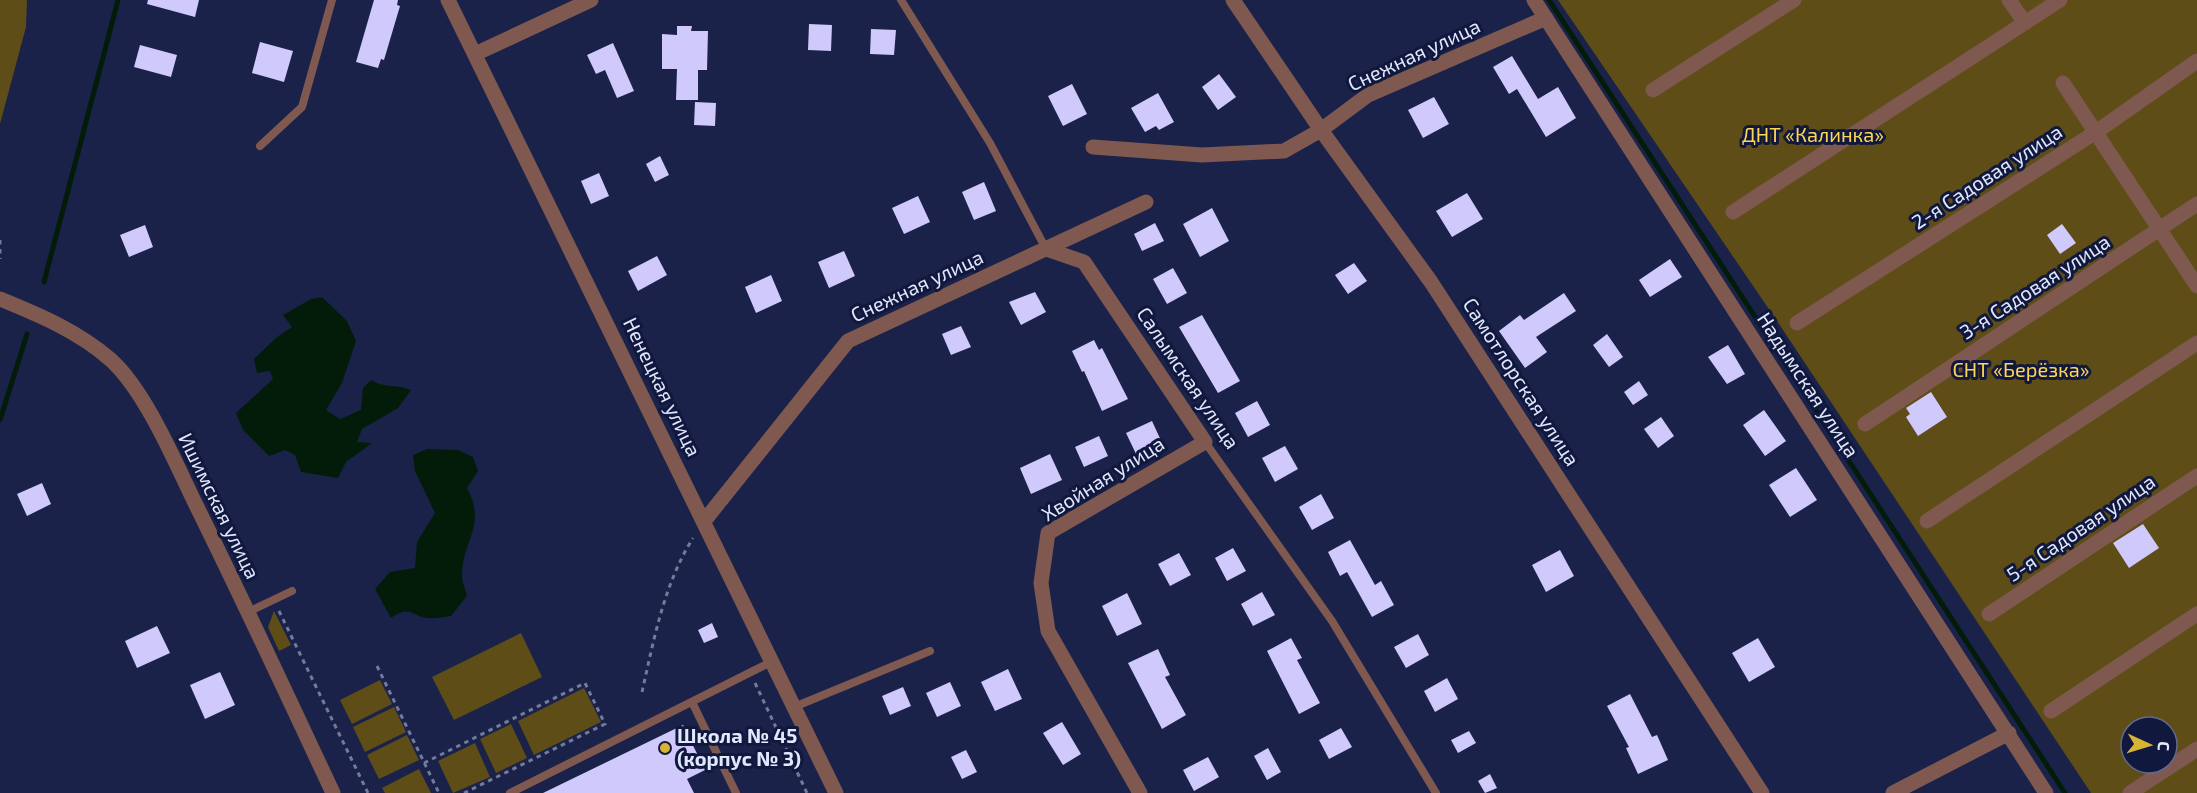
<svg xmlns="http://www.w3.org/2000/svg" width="2197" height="793" viewBox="0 0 2197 793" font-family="'Exo 2',sans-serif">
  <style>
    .green { fill: #5e4d17; fill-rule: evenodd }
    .water { fill: #031c0a }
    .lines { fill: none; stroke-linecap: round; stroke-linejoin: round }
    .stream { stroke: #031c0a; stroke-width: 5 }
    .building { fill: #d0c9fc }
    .path { stroke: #737b9a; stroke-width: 3; stroke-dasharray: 4.5 4.5; stroke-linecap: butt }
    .service { stroke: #7f5850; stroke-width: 8 }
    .minor { stroke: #7f5850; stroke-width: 15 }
    .poi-dot { fill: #d9b334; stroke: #11183e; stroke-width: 2 }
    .labels { text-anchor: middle; stroke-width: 6; stroke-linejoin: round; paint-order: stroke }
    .street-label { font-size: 20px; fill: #e1e8fd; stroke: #11183e }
    .park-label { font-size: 20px; fill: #fed656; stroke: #11183e }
    .poi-label { font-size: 20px; font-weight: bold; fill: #e1e8fd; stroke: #11183e; text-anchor: start }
  </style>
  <rect width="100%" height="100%" fill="#1a2249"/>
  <path class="green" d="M0,0H27L26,27L0,124Z
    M1558,0H2197V793H2091L1777,321ZM2131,727H2167V763H2131Z
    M274,611L291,645L279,651L268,627Z
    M521,633L542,677L454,720L432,677Z
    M380,680L392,704L352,724L340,700Z
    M584,688L601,722L534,755L518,721Z
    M394,707L406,732L365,752L353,727Z
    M511,724L527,758L496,773L480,739Z
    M407,735L419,760L379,779L367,755Z
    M475,743L490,777L453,793L438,761Z
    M419,769L431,793H385L382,788Z"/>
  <path class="water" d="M322,297L347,321L356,341L342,383L326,410L340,419L361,410L363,388L371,380C386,389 397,384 411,390L398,408L362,429L357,442L372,443L346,462L338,478L301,472L295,455L285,450L269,456L243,430L236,413L273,379L270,371L257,373L254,359L277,337L292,327L283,315L311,299Z
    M427,449L458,450L473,457L478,471L467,488C487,525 463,539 462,574C461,580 466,590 467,596L451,616C444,617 434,619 427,618C409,615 410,605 391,618L375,589L390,572L415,568L417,542L435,513L415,471L413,455Z"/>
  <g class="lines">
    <path class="stream" d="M1549,0L2065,793
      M44,282L118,0
      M0,420L27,334"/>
  </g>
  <path class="building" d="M148,0H199L195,17L147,4Z
    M374,0H398L397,5L400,6L384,60L381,59L378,68L356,62Z
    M809,24L832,25L831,51L808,50Z
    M677,26H692L691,31H708L707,70H698V100H676L677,69H662V34L677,35Z
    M871,29L896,30L894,55L870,54Z
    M260,42L293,51L284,82L252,73Z
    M613,43L634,91L617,98L605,70L596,74L587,55Z
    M140,45L177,55L171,77L134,67Z
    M1512,56L1538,99L1558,87L1576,118L1546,137L1517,89L1509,94L1493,67Z
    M1219,74L1236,97L1218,110L1202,87Z
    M1072,84L1087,114L1063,126L1048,96Z
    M1158,93L1174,122L1159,130L1156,126L1145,132L1131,108Z
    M1434,97L1449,124L1423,138L1408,110Z
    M695,102L716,103L715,126L694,125Z
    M660,156L669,175L655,182L646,164Z
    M599,173L609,196L591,204L581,181Z
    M984,182L996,211L974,220L962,192Z
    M1467,193L1483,219L1452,237L1436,211Z
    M918,196L930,222L904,234L892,208Z
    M1212,208L1229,241L1200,257L1183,224Z
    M1155,223L1164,241L1142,251L1134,234Z
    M2062,224L2076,243L2060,254L2047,235Z
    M145,225L153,247L129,257L120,235Z
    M844,251L855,276L829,288L818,262Z
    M657,256L667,275L638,291L628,271Z
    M1670,259L1682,277L1650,297L1639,280Z
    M1354,263L1367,281L1348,294L1335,275Z
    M1173,268L1187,293L1167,304L1153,279Z
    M771,275L782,301L756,313L745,287Z
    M1035,292L1046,312L1021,325L1009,302Z
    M1564,293L1576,311L1536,337L1547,352L1525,368L1499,331L1520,315L1524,320Z
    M1202,315L1240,381L1218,393L1179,327Z
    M961,326L971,347L951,355L942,334Z
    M1607,334L1623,357L1609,367L1593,345Z
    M1094,340L1099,350L1102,348L1128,399L1102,411L1084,371L1082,372L1072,351Z
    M1728,345L1745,374L1727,384L1708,357Z
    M1639,381L1648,395L1633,405L1624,392Z
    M1931,392L1947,417L1918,436L1906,417L1910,414L1906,408Z
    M1257,401L1270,425L1248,437L1235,413Z
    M1764,410L1786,441L1765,456L1743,425Z
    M1661,417L1674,436L1658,448L1644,429Z
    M1152,421L1164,447L1138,458L1126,433Z
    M1099,436L1108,456L1084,467L1075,447Z
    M1285,446L1298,469L1275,482L1262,458Z
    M1050,454L1062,480L1031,494L1020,468Z
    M1796,468L1817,500L1790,517L1769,485Z
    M42,483L51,504L27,516L17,494Z
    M1321,494L1334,518L1312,530L1299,507Z
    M2143,524L2159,548L2129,568L2113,543Z
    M1350,540L1375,585L1381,581L1394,605L1372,617L1347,572L1340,576L1328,552Z
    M1233,548L1246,571L1227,581L1215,558Z
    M1560,550L1574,576L1546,592L1532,565Z
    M1179,553L1191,575L1170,586L1158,564Z
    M1262,592L1275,615L1253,626L1241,604Z
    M1127,593L1142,624L1117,636L1102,606Z
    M712,623L718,637L704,643L698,630Z
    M157,626L170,653L137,668L125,641Z
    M1418,634L1429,655L1406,668L1394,647Z
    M1291,638L1302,658L1297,660L1320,703L1299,714L1267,651Z
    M1758,638L1775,667L1749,682L1732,653Z
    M1158,649L1170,675L1165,677L1186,715L1162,729L1128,663Z
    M1008,669L1022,699L995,711L981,682Z
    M220,672L235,705L205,719L190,685Z
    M1447,678L1458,699L1435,712L1424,691Z
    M950,682L961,706L937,717L926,693Z
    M903,687L911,706L890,715L882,696Z
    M1630,694L1652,737L1657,735L1668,760L1638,774L1626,748L1629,747L1607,706Z
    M1062,722L1081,754L1063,765L1043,733Z
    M683,725L705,770L687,779L694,793H543Z
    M1341,728L1352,747L1329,759L1319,740Z
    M1469,731L1476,743L1458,753L1451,740Z
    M1268,748L1281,772L1267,780L1254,756Z
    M966,750L977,772L962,779L951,757Z
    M1208,757L1219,777L1194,791L1183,770Z
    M1490,774L1497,788L1485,793L1478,781Z"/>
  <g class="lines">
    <path class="path" d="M0,240V259
      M279,611L368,793
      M377,666L439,793
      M755,683L807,793
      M642,692C654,639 664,584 693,538
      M424,763L585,683L605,724L464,793"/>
    <path class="service" d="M901,0L990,143L1046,249
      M260,146L302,107L332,0
      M1205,442L1332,621L1436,793
      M248,612L292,591
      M692,702L736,793
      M794,707L930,651
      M510,793L771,662"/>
    <path class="minor" d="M448,0L836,793
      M1233,0L1321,130L1431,282L1762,793
      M1534,0L2046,793
      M2009,0L2025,23
      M475,54L591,0
      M2063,83L2197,286
      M1653,90L1794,0
      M1093,147L1202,155L1284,151L1321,130L1368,95L1546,18
      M1733,212L2060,0
      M1046,249L1084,262L1205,442L1048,533L1041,583L1048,631L1140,793
      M0,299C39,315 78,331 111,360C146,392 175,462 196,505C243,600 288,697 333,793
      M1797,323L2096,132L2197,61
      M1865,424L2197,204
      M705,520L848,341L1146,202
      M1927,521L2197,343
      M1989,614L2197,476
      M2051,711L2197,614
      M1893,793L2009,733
      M2130,793L2197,749"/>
  </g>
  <circle class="poi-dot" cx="665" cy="748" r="6"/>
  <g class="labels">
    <g class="street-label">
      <text transform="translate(1414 55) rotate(-25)" y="7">Снежная улица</text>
      <text transform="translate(1987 177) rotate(-33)" y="7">2-я Садовая улица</text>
      <text transform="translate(917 286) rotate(-25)" y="7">Снежная улица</text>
      <text transform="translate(2035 287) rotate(-33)" y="7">3-я Садовая улица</text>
      <text transform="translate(1188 378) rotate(56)" y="7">Салымская улица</text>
      <text transform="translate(1521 382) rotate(57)" y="7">Самотлорская улица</text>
      <text transform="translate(1808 385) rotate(57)" y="7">Надымская улица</text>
      <text transform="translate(662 387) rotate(64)" y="7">Ненецкая улица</text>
      <text transform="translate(1103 479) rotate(-32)" y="7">Хвойная улица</text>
      <text transform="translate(219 506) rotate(64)" y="7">Ишимская улица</text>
      <text transform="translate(2081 528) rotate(-34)" y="7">5-я Садовая улица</text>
    </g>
    <g class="park-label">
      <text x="1813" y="142">ДНТ «Калинка»</text>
      <text x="2021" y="377">СНТ «Берёзка»</text>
    </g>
    <g class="poi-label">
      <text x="677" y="743">Школа № 45<tspan x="677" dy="23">(корпус № 3)</tspan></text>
    </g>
  </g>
  <g transform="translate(2149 745) rotate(94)"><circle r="28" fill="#11183e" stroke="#646b8a" stroke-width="1.5"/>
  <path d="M0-4.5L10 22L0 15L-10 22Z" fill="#d9b334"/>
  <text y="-9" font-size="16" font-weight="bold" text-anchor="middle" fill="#e1e8fd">С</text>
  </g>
</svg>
